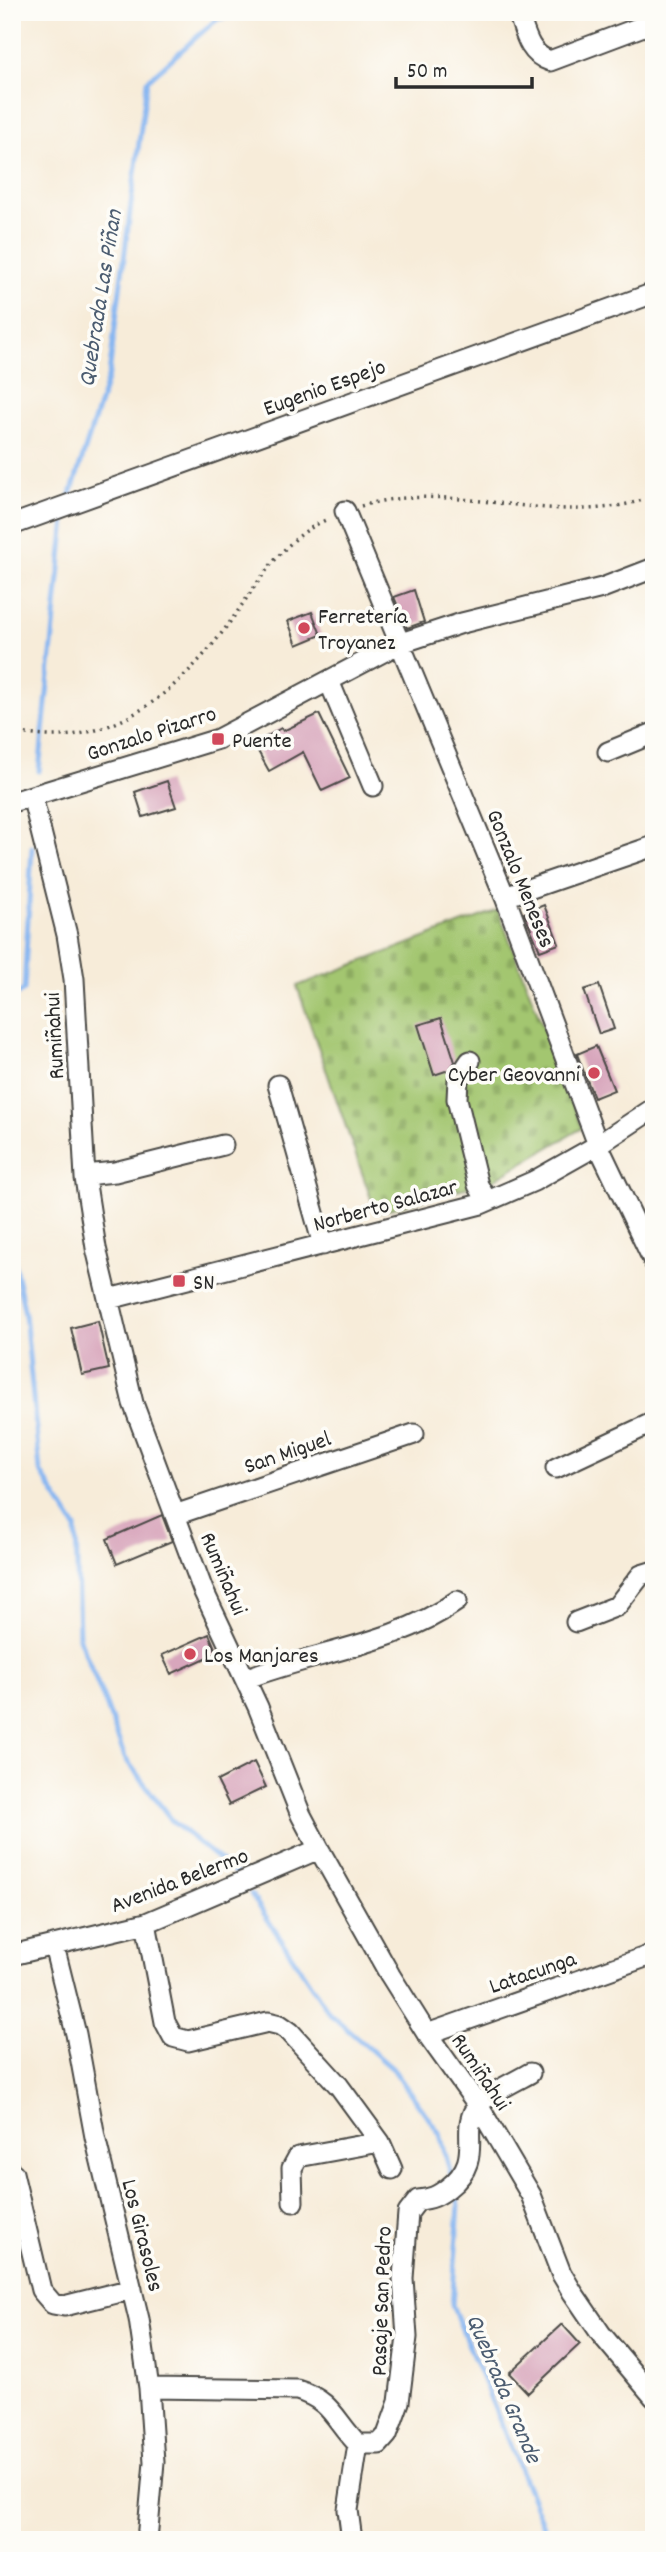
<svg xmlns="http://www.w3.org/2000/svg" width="666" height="2552" viewBox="0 0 666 2552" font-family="Dekko,sans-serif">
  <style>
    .cemetery { fill: url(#cemetery-stones); stroke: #67784e; stroke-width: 2 }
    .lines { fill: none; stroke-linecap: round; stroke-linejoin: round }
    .stream { stroke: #86b6f1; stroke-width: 5 }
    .building { fill: #d8a6bc }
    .minor-casing { stroke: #4a4845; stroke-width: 23 }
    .path { stroke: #4a4845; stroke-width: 3.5; stroke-dasharray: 2 5; stroke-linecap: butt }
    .minor { stroke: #fff; stroke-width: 19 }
    .poi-dot { fill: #d1495b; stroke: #fdfcf7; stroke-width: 2.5 }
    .labels { text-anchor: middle; stroke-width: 7; stroke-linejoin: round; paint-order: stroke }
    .street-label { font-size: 23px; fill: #2b2b2b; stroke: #fdfcf7 }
    .poi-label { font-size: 23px; fill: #2b2b2b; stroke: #fdfcf7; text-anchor: start }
    .water-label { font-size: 24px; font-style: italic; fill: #4b5c70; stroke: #fdfcf7 }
  </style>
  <defs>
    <pattern id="cemetery-stones" width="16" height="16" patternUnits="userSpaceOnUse" patternTransform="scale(1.75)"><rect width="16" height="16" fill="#a3c670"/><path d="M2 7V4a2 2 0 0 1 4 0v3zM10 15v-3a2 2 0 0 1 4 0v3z" fill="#8caa61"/></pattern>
  </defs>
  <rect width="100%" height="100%" fill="#fdfcf7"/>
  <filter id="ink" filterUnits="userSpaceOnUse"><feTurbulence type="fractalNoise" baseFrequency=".0143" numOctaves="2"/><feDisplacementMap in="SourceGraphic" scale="14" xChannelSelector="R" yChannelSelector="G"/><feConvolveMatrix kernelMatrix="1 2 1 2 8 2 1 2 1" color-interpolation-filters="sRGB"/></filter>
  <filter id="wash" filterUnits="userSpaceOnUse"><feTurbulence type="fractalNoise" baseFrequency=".00686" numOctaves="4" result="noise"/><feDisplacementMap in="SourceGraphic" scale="28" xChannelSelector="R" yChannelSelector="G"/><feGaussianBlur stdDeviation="1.57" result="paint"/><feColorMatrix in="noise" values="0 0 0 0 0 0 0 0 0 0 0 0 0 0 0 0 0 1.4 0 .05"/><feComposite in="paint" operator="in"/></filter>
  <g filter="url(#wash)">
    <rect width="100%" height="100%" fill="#f7ecd9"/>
    <path class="cemetery" d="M498,910L582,1128L493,1180L376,1213L297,986Z"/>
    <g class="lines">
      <path class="stream" d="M70,497L109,374L147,81L217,19L253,12
        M39,771L66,510
        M12,997L24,990L32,847
        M12,1252L25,1314L40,1471L76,1528L79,1638L107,1707L125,1758L173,1822L238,1875
        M251,1894L330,2014L393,2069L440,2134L452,2179
        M455,2189L459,2205L452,2305L549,2540"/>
    </g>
    <g id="blocks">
      <path class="building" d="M414,590L424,622L407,628L394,597Z
        M312,612L321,635L297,645L288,621Z
        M319,714L350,778L322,791L303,752L269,771L254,744L281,728L283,731Z
        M167,781L176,807L143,817L135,792Z
        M544,905L559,944L540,951L524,913Z
        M599,985L614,1029L599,1034L584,990Z
        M441,1018L455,1062L449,1070L434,1075L418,1025Z
        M596,1046L614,1090L594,1098L577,1054Z
        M98,1321L109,1369L82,1375L71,1328Z
        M162,1515L172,1541L117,1564L107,1539Z
        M209,1634L217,1653L171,1674L162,1655Z
        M254,1762L266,1787L229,1805L217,1781Z
        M562,2324L580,2344L528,2393L509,2373Z"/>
    </g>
  </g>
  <g filter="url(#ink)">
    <use href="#blocks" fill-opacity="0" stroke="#4a4845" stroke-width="2"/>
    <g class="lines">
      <g class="minor-casing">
        <path id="minor" d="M518,12C525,32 528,54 550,61L654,22
          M345,511L505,897L598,1145L654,1262
          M12,525L654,293
          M329,681L373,786
          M608,752L654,733
          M32,796L67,935L74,979L85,1178L96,1248L133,1403L203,1590L258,1707L301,1815L319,1849L390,1975L427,2034L478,2105L531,2195L561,2273L573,2293L601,2334L654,2397
          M12,802L218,739L398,644L462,623L602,588L654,568
          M505,897L654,846
          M470,1061L458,1079L457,1099L478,1185L487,1201
          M278,1085L323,1245
          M85,1175L115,1172L223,1145
          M109,1299L481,1204L534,1181L598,1145L654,1108
          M556,1468L654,1422
          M175,1515L414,1434
          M576,1622L617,1606L641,1575L654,1571
          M245,1679C314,1652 395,1645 457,1601
          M146,1923L165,2022L173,2037L188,2041L268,2022L280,2025L290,2032L339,2086L380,2142L392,2169
          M54,1946L76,2034L95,2137L139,2319L149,2388L154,2462L147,2540
          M12,1955L146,1923L319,1849
          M427,2034L654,1954
          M13,2173L41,2290L53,2304L64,2306L132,2289
          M293,2202L292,2168L298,2157L380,2142
          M149,2388L297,2390C333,2401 334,2420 358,2444H379L387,2435L399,2402L407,2337L403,2278L408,2213L418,2200C431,2199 438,2196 448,2188C487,2158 457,2130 478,2105C486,2095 518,2080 530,2073
          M352,2540L348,2510L358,2444"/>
      </g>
      <path class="path" d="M361,506C456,477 558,533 654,496
        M12,731C105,754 175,696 227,626C257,586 280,539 328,519"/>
      <use href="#minor" class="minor"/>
    </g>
  </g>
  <g class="poi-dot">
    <circle cx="304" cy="628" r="7"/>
    <rect x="211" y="732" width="14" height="14" rx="3.5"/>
    <circle cx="594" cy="1073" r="7"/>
    <rect x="172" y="1274" width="14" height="14" rx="3.5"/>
    <circle cx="190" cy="1654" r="7"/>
  </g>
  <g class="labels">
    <g class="street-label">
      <text transform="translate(324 386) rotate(-20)" y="8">Eugenio Espejo</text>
      <text transform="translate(151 732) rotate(-18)" y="8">Gonzalo Pizarro</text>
      <text transform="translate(522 878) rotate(68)" y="8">Gonzalo Meneses</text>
      <text transform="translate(53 1036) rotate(-93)" y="8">Rumiñahui</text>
      <text transform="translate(385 1204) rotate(-15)" y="8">Norberto Salazar</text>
      <text transform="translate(287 1451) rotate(-19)" y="8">San Miguel</text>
      <text transform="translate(225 1573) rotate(67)" y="8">Rumiñahui</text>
      <text transform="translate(179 1879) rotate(-21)" y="8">Avenida Belermo</text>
      <text transform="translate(532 1971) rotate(-19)" y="8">Latacunga</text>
      <text transform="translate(482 2071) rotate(56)" y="8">Rumiñahui</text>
      <text transform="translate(144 2235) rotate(76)" y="8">Los Girasoles</text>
      <text transform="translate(380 2301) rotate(-88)" y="8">Pasaje San Pedro</text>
    </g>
    <g class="poi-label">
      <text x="318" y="623">Ferretería<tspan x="318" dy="26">Troyanez</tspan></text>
      <text x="232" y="747">Puente</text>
      <text x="580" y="1081" text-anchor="end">Cyber Geovanni</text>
      <text x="193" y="1289">SN</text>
      <text x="204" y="1662">Los Manjares</text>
    </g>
    <g class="water-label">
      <text transform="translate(99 298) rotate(-81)" y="8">Quebrada Las Piñan</text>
      <text transform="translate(505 2388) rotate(67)" y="8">Quebrada Grande</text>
    </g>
  </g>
  <rect width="666" height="2552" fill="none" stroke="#fdfcf7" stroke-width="42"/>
  <path d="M396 77v10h136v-10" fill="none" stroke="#2b2b2b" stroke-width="3.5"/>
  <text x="407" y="77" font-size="21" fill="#2b2b2b" stroke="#fdfcf7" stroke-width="5" paint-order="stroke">50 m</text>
</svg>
